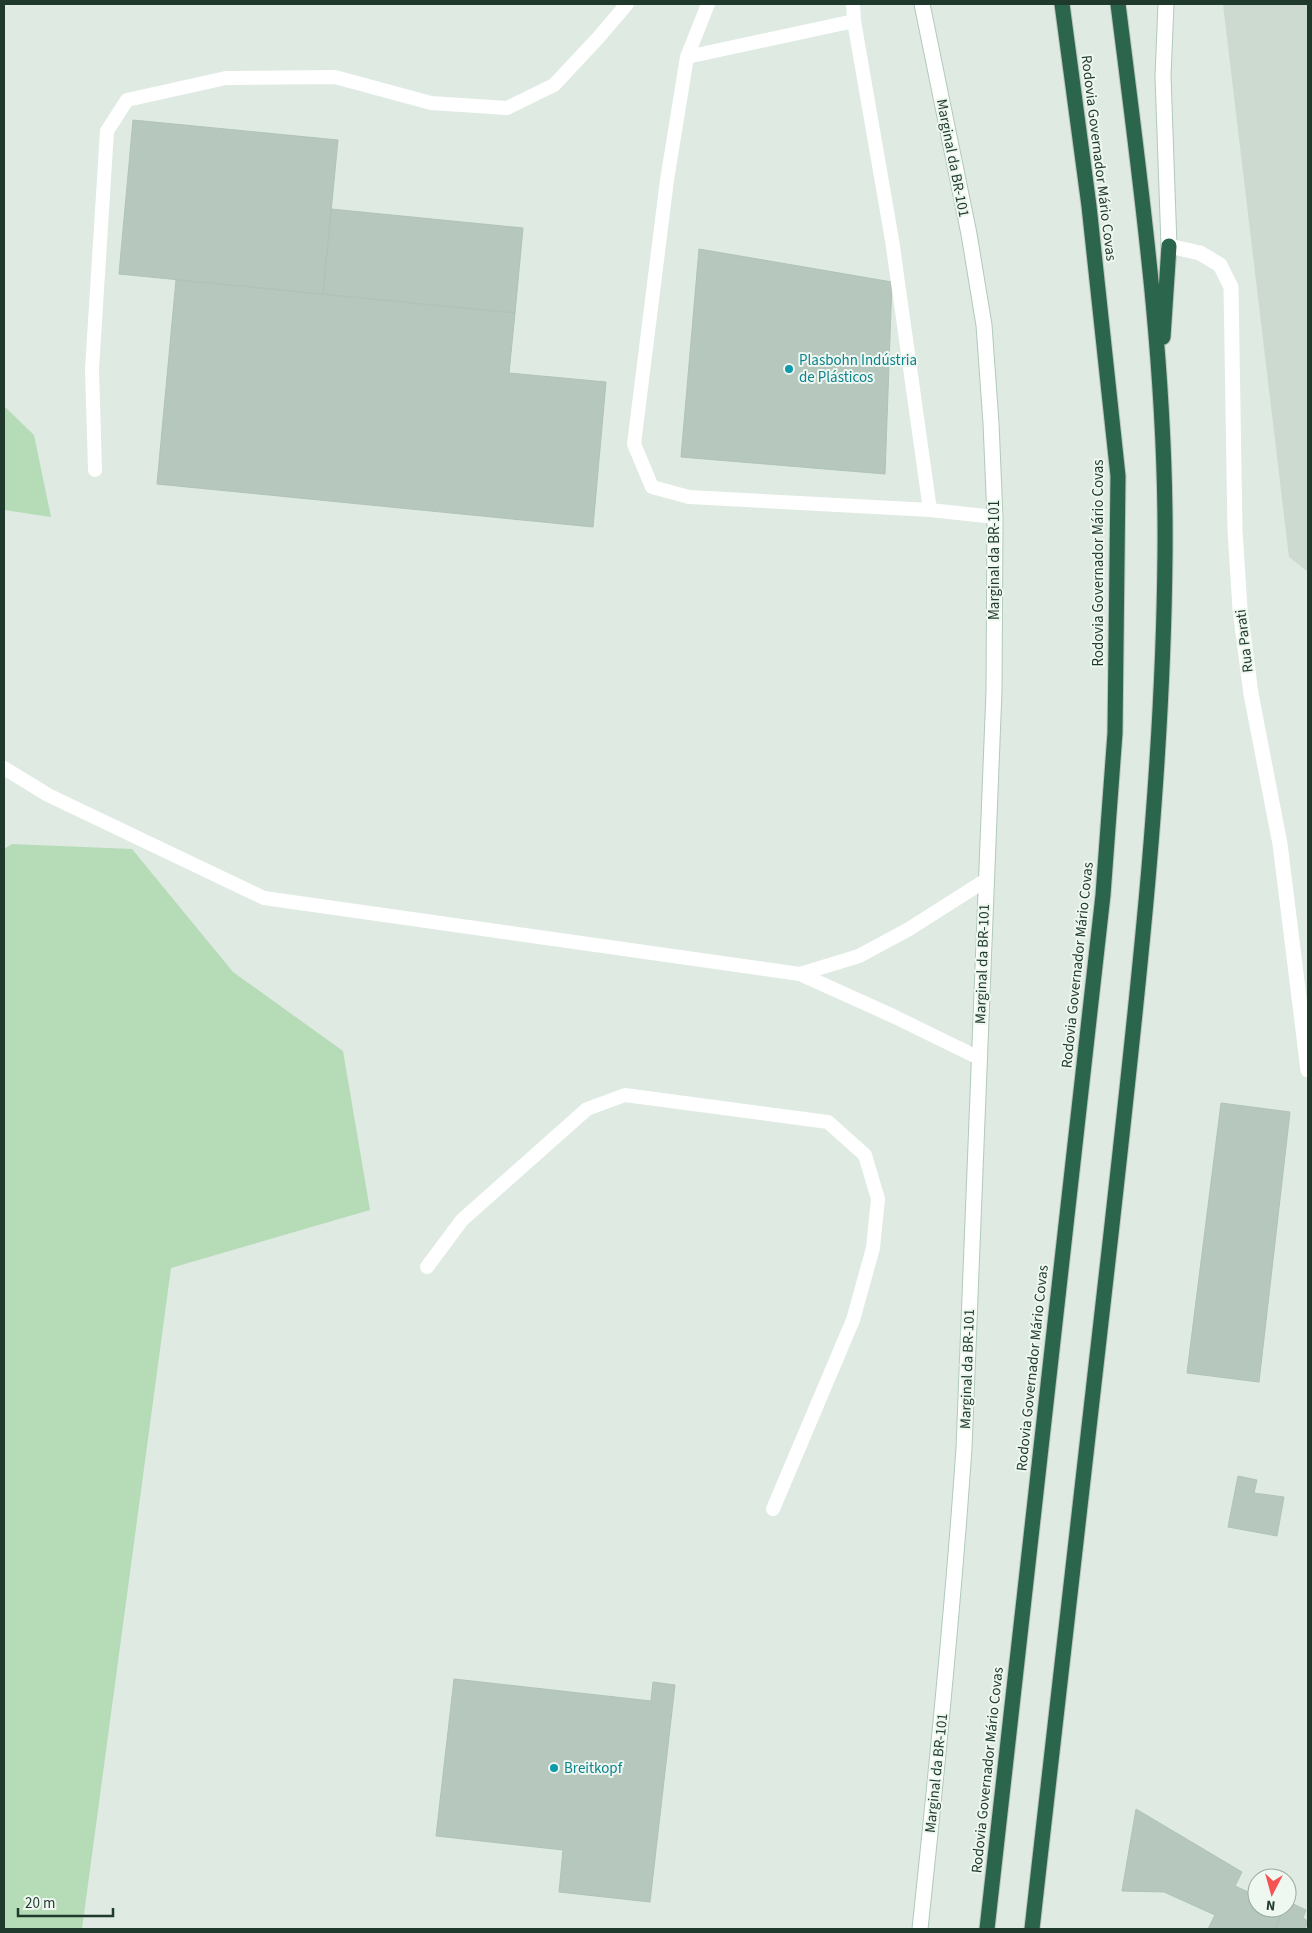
<svg xmlns="http://www.w3.org/2000/svg" width="1312" height="1933" viewBox="0 0 1312 1933" font-family="'Source Sans 3',sans-serif">
  <style>
    .built { fill: #ccdad0 }
    .green { fill: #b6dcb7 }
    .building { fill: #b6c7bd; stroke: #b0c3b7 }
    .lines { fill: none; stroke-linecap: round; stroke-linejoin: round }
    .secondary-casing { stroke: #b1cabb; stroke-width: 17 }
    .highway-casing { stroke: #bcc4c0; stroke-width: 17 }
    .lane { stroke: #fff; stroke-width: 14 }
    .street { stroke: #fff; stroke-width: 15 }
    .secondary { stroke: #fff; stroke-width: 15 }
    .highway { stroke: #2b664c; stroke-width: 15 }
    .culture-dot { fill: #0f9aa8; stroke: #eef7f0; stroke-width: 2 }
    .labels { text-anchor: middle; stroke-width: 4; stroke-linejoin: round; paint-order: stroke }
    .street-label { font-size: 15px; fill: #1f392c; stroke: #eef7f0 }
    .culture-label { font-size: 15px; fill: #0d838f; stroke: #eef7f0; text-anchor: start }
  </style>
  <rect width="100%" height="100%" fill="#deeae2"/>
  <path class="built" d="M1223,4H1308V572L1289,557Z"/>
  <path class="green" d="M4,406L34,435L51,517L4,510Z
    M12,844L132,849L233,972L343,1051L370,1210L171,1268L82,1929H4V849Z"/>
  <path class="building" d="M133,120L338,140L323,294L119,274Z
    M331,209L523,228L515,313L323,294Z
    M699,249L892,282L885,474L681,457Z
    M176,280L515,313L509,373L606,382L593,527L157,484Z
    M1221,1103L1290,1112L1259,1382L1187,1373Z
    M1238,1476L1257,1480L1254,1493L1284,1497L1277,1536L1228,1527Z
    M454,1679L651,1701L653,1682L675,1685L650,1902L559,1892L563,1850L436,1836Z
    M1136,1809L1242,1872L1235,1886L1257,1896V1908H1284L1275,1929H1208L1215,1915L1164,1892L1122,1891Z
    M1287,1901L1306,1910L1303,1918L1308,1921L1305,1929H1275L1284,1908H1287Z"/>
  <g class="lines">
    <g class="secondary-casing">
      <path id="secondary" d="M1166,4L1163,76L1169,246
        M920,1929C937,1769 953,1609 964,1448L994,691L995,517L991,423L984,325L969,234L922,4"/>
    </g>
    <g class="highway-casing">
      <path id="highway" d="M1163,337L1169,246
        M987,1929L1103,895L1115,733L1118,476L1089,206L1062,4
        M1032,1929C1058,1697 1085,1465 1111,1234C1136,1008 1163,782 1165,555C1167,371 1141,187 1118,4"/>
    </g>
    <path class="lane" d="M708,4L687,57L667,180L634,444L652,487L689,497L930,510L995,517
      M854,21L892,240L930,510
      M687,57L854,21L853,4
      M95,470L92,369L107,131L127,100L226,78L335,77L431,103L507,108L554,85L598,38L627,4
      M4,768L48,795L264,898L800,974L893,1016L979,1058
      M800,974L859,956L909,929L986,880
      M427,1267L462,1220L587,1109L625,1095L828,1122L865,1155L878,1199L873,1248L853,1320L773,1509"/>
    <path class="street" d="M1169,246L1200,253L1220,265L1231,287L1235,530L1240,609L1251,694L1280,844L1308,1070"/>
    <use href="#secondary" class="secondary"/>
    <use href="#highway" class="highway"/>
  </g>
  <g class="culture-dot">
    <circle cx="789" cy="369" r="5"/>
    <circle cx="554" cy="1768" r="5"/>
  </g>
  <g class="labels">
    <g class="street-label">
      <text transform="translate(953 158) rotate(79)" y="5">Marginal da BR-101</text>
      <text transform="translate(1099 158) rotate(83)" y="5">Rodovia Governador Mário Covas</text>
      <text transform="translate(994 560) rotate(-90)" y="5">Marginal da BR-101</text>
      <text transform="translate(1098 563) rotate(-90)" y="5">Rodovia Governador Mário Covas</text>
      <text transform="translate(1244 641) rotate(-97)" y="5">Rua Parati</text>
      <text transform="translate(982 964) rotate(-88)" y="5">Marginal da BR-101</text>
      <text transform="translate(1077 965) rotate(-84)" y="5">Rodovia Governador Mário Covas</text>
      <text transform="translate(1032 1368) rotate(-84)" y="5">Rodovia Governador Mário Covas</text>
      <text transform="translate(967 1369) rotate(-88)" y="5">Marginal da BR-101</text>
      <text transform="translate(987 1770) rotate(-84)" y="5">Rodovia Governador Mário Covas</text>
      <text transform="translate(936 1773) rotate(-84)" y="5">Marginal da BR-101</text>
    </g>
    <g class="culture-label">
      <text x="799" y="365">Plasbohn Indústria<tspan x="799" dy="17">de Plásticos</tspan></text>
      <text x="564" y="1773">Breitkopf</text>
    </g>
  </g>
  <rect width="1312" height="1933" fill="none" stroke="#1f392c" stroke-width="10"/>
  <g transform="translate(1272 1893) rotate(186)"><circle r="24" fill="#eef7f0" stroke="#9baba2"/>
  <path d="M0-4L9 19L0 12L-9 19Z" fill="#f45351"/>
  <text y="-8" font-size="14" font-weight="bold" text-anchor="middle" fill="#1f392c">N</text>
  </g>
  <path d="M18 1908v8h95v-8" fill="none" stroke="#1f392c" stroke-width="2.5"/>
  <text x="25" y="1908" font-size="15" fill="#1f392c" stroke="#eef7f0" stroke-width="4" paint-order="stroke">20 m</text>
</svg>
